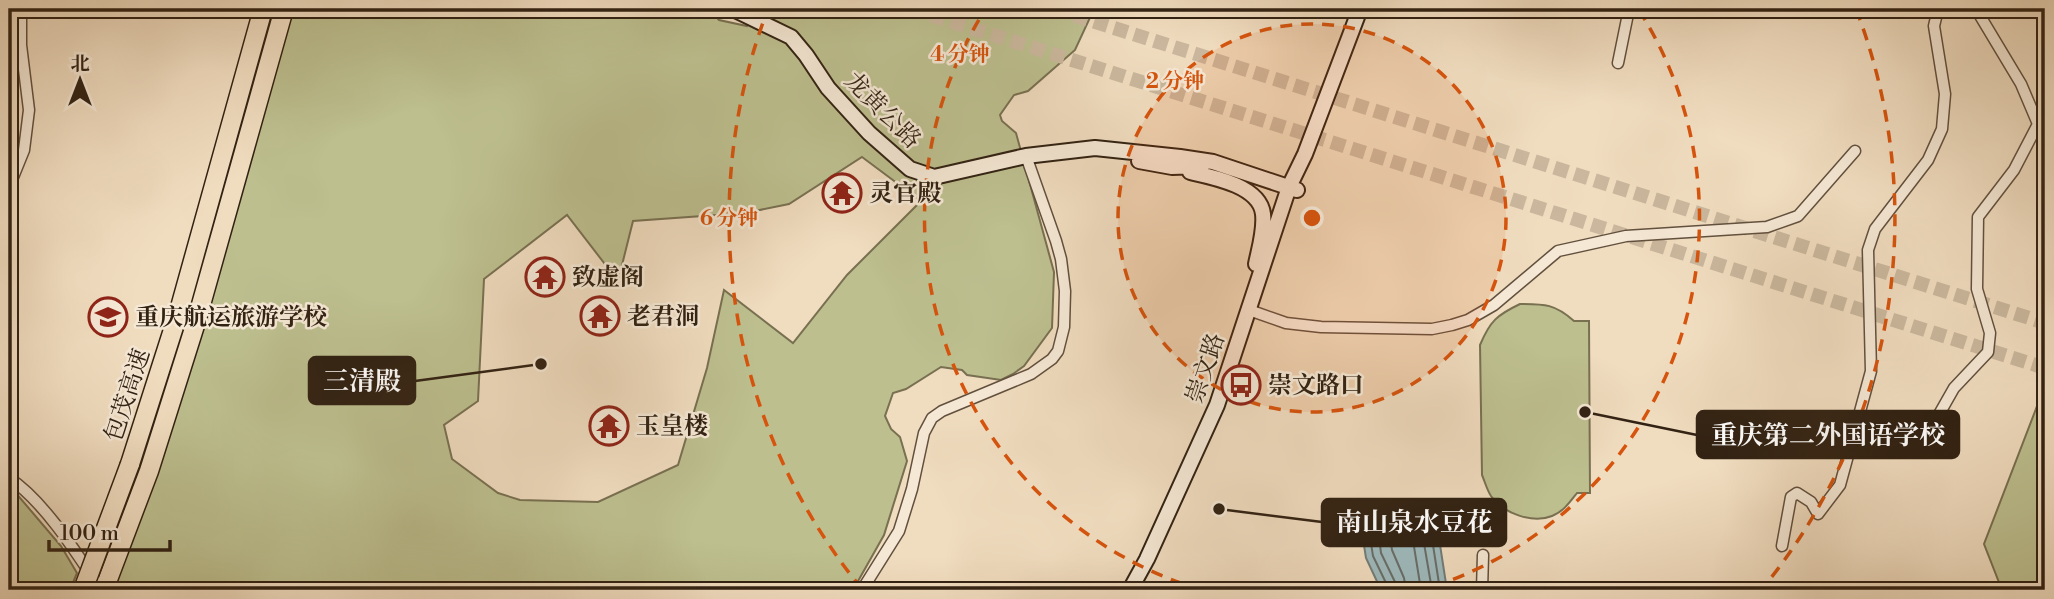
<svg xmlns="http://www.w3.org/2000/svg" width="2054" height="599" viewBox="0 0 2054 599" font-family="'Libre Bodoni','Noto Serif SC',serif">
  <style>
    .green { fill: #bdbf8f; stroke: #787051; stroke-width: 2; fill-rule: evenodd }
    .water { fill: #9eb9bc; stroke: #737d78; stroke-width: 2 }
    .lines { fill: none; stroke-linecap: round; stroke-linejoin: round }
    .shore { stroke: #686e68; stroke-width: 2 }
    .primary-tunnel { stroke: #cab79d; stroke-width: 14; stroke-dasharray: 14 7; stroke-linecap: butt }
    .street-casing { stroke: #62503e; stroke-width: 13 }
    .secondary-casing { stroke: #322213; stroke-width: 18 }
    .highway-casing { stroke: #322213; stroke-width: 21 }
    .street { stroke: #f5e8d5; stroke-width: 10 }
    .secondary { stroke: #f5e8d5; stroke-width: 14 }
    .highway { stroke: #f0dcbf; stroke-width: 18 }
    .highway-bridge-casing { stroke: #322213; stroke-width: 21; stroke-linecap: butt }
    .highway-bridge { stroke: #f0dcbf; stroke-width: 18 }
    .ring { fill: none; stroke: #d6540d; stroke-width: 3.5; stroke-dasharray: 12 9 }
    .labels { text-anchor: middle; stroke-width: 5; stroke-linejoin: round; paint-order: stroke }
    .street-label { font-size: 24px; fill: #322213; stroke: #f5e8d5 }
    .poi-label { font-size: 24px; font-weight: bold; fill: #322213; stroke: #f5e8d5; text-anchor: start }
    .centre { fill: #d6540d; stroke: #f5e8d5; stroke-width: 3.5 }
    .ring-label { font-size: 21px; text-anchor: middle; font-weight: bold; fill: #d6540d; stroke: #f5e8d5; stroke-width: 5; stroke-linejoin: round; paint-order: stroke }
    .leader { fill: none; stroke: #322213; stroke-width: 2.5 }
    .callout-dot { fill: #322213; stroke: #f5e8d5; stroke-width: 2.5 }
    .callout { fill: #322213; stroke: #322213; stroke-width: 2.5 }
    .callout-label { font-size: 26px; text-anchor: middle; font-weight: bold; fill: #fff }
  </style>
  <rect width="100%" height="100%" fill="#f0dcbf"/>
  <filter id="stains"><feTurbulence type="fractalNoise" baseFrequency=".00286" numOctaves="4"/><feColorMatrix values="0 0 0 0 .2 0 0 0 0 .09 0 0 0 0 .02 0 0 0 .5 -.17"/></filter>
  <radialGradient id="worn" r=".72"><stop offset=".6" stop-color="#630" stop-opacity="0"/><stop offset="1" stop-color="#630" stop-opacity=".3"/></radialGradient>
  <path class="green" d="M290,9H710L719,20L747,26L750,21L748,9H1094L1075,50L1028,91L1014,95L1000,115L1002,121L1016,133L1054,272L1052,328L1024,366L1013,374L1001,380L967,375L962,370L941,367L906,389L893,393L885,416L891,429L900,437L907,461L884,535L853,590H104ZM862,157L921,201L847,275L793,343L724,290L707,368L678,465L598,502L520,500L498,493L452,459L444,425L478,401L484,279L567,215L618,281L633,221L745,213L789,204Z
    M1520,304C1545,304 1555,304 1574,321H1589L1590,493H1577C1570,502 1563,512 1552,516C1532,524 1503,513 1491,496C1487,490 1485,482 1482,475L1480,345C1490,321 1497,315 1520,304Z
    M2045,391V590H2002L1984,544L2039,401Z
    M9,485L61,546L77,573L70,590H9Z"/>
  <path class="water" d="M1410,499L1434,506L1447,590H1381L1366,558L1359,514L1376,502Z"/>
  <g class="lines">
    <path class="shore" d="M1387,590V585L1373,556L1367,518C1382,504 1410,503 1428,513L1440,590
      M1396,590L1395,582L1381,553L1377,522C1386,513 1409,514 1420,520L1432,590
      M1406,590L1404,578L1392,550L1389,531L1391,527L1407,526L1411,528L1421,590"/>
    <path class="primary-tunnel" d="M911,9L2045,368
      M1054,9L2045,323"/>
    <g class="street-casing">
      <path id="street" d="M1618,63L1629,9
        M9,187L24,150L29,110L21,45V9
        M1249,310L1286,323L1321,327L1432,329L1452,325L1468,320L1494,305L1558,251L1626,236L1767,227L1798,216L1855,151
        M1929,432L1954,388L1988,352L1990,333L1977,289L1978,217L2014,170L2038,124L2021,84L1976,9
        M9,478C44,501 78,555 101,590
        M1782,546L1791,497L1797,493L1811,502L1818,514L1840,485L1871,371L1868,250L1875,229L1928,160L1942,129L1945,94L1934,26L1938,9
        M862,590L899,531L912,489L924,433L932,418L942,411L1031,374L1052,359L1058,351L1064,327L1065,291L1061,259L1056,241L1026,156
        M1482,590L1483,555"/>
    </g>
    <g class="secondary-casing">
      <path id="secondary" d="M733,9L791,37L806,55L828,88L869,133L910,169L934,177L1026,156L1095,148L1180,157L1213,162L1297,190
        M1139,161L1172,167L1202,166
        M1190,172C1213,177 1260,186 1263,214C1265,230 1259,249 1256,264
        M1130,590L1147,559L1217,405L1289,187L1305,154L1360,9"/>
    </g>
    <g class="highway-casing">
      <path id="highway" d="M130,464L179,311L263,9
        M104,590L149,471L197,319L284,9"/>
    </g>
    <use href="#street" class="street"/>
    <use href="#secondary" class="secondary"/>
    <use href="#highway" class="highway"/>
    <g class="highway-bridge-casing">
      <path id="highway-bridge" d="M83,590L130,464"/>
    </g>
    <use href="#highway-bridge" class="highway-bridge"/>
  </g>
  <circle cx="1312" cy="218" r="194" fill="#d6540d" fill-opacity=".12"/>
  <g class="ring">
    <circle cx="1312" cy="218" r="194"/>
    <path d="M1202 590A388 388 0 0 1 985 10M1639 10A388 388 0 0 1 1422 590"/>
    <path d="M862 589A583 583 0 0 1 768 9M1856 9A583 583 0 0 1 1762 589"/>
  </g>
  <defs>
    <g id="temple-ring" transform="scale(2.0125)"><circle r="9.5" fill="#f5e8d5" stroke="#8f2418" stroke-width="1.5"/><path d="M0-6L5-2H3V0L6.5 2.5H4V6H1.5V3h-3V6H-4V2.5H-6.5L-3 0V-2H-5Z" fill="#8f2418"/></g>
    <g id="school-ring" transform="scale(2.0125)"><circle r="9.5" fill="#f5e8d5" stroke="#8f2418" stroke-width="1.5"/><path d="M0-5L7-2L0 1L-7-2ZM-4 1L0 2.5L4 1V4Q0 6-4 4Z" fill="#8f2418"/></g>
    <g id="bus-ring" transform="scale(2.0125)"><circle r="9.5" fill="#f5e8d5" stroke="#8f2418" stroke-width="1.5"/><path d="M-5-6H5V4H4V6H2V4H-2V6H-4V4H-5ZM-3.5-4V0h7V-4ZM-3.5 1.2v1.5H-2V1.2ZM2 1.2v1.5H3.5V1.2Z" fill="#8f2418"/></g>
  </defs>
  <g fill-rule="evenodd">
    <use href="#temple-ring" x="842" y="193"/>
    <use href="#temple-ring" x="545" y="277"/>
    <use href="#temple-ring" x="600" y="316"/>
    <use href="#school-ring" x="108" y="317"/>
    <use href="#bus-ring" x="1241" y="385"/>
    <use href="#temple-ring" x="609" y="426"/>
  </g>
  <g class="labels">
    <g class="street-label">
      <text transform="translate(883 110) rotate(45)" y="8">龙黄公路</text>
      <text transform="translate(1205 368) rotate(-71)" y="8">崇文路</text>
      <text transform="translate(127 395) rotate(-72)" y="8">包茂高速</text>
    </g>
    <g class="poi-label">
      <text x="869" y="201">灵官殿</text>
      <text x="572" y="285">致虚阁</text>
      <text x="627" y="324">老君洞</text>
      <text x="135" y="325">重庆航运旅游学校</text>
      <text x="1268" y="393">崇文路口</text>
      <text x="636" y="434">玉皇楼</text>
    </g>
  </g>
  <circle cx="1312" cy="218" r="10" class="centre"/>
  <g class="ring-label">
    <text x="960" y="61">4 分钟</text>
    <text x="1175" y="88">2 分钟</text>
    <text x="729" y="225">6 分钟</text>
  </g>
  <path class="leader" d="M541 364L415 381M1585 412L1697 435M1219 509L1322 522"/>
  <g class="callout-dot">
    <circle cx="541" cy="364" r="7"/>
    <circle cx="1585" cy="412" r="7"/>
    <circle cx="1219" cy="509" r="7"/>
  </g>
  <g class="callout">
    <rect x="309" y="357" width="106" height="47" rx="7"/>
    <rect x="1697" y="411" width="262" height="47" rx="7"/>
    <rect x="1322" y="499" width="184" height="47" rx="7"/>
  </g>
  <g class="callout-label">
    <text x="362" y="390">三清殿</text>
    <text x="1828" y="444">重庆第二外国语学校</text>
    <text x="1414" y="531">南山泉水豆花</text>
  </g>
  <rect width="2054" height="599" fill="none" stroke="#f0dcbf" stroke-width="35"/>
  <rect x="10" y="10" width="2033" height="578" fill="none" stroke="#322213" stroke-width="3.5"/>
  <rect x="18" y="18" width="2019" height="564" fill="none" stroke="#322213" stroke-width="2"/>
  <g transform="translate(80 80)" stroke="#f5e8d5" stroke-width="5" paint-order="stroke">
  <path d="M0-5L12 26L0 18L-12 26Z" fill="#322213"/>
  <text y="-10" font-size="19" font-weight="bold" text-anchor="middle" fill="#322213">北</text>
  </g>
  <path d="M49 540v10h121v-10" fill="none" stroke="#322213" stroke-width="3.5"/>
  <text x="60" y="540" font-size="21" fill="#322213" stroke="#f5e8d5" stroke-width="5" paint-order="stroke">100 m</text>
  <rect width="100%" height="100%" filter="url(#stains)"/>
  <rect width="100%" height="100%" fill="url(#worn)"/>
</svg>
